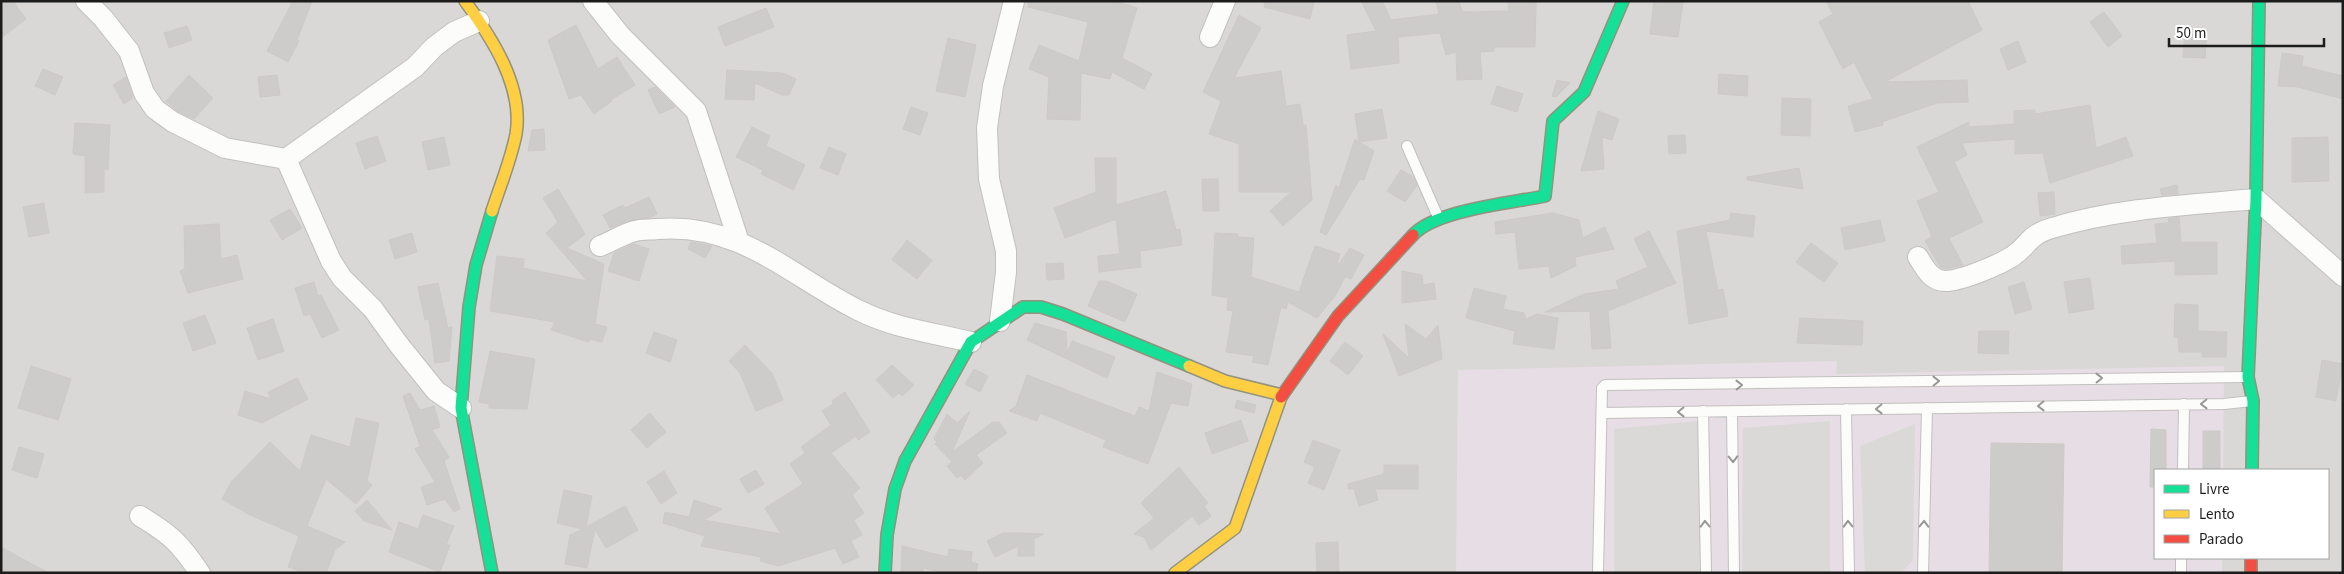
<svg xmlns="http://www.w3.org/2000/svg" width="2344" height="574" viewBox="0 0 2344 574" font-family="'Source Sans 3',sans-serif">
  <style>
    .residential { fill: #d9d8d6; fill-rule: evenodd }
    .industrial { fill: #e7dde4 }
    .parking { fill: #dad9d8 }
    .building { fill: #ceccca; stroke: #cdc9c6 }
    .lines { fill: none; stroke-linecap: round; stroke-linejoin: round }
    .lane-casing { stroke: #c1c0bf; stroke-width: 12 }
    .street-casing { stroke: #c1c0bf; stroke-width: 22 }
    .fast-casing { stroke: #92927e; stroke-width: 14 }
    .slow-casing { stroke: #92927e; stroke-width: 14 }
    .jam-casing { stroke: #92927e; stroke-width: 14 }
    .lane { stroke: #fcfcfb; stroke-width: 10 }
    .street { stroke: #fcfcfb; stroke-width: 20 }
    .fast { stroke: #16e098; stroke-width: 11 }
    .slow { stroke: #ffcf43; stroke-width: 11 }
    .jam { stroke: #f24e42; stroke-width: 11 }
    .oneway { stroke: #979797 }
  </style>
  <rect width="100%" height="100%" fill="#eae8e5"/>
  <path class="residential" d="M1,1H2343V573H1ZM2155,470H2328V558H2155Z"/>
  <path class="industrial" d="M1837,361L1836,374L2224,366L2223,470H2155V558H2222V573H1456L1458,370Z"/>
  <path class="parking" d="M1698,421L1701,573H1614V429Z
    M1830,421V573H1742L1743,428Z
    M1915,424L1913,560L1901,573H1865L1860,446Z"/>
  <path class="building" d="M1,1H13L26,19L1,38Z
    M293,1H312L297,40L299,41L288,62L267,51Z
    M1028,1H1115L1137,8L1122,58L1152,74L1144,89L1112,72L1110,79L1081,73L1080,120L1047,119L1049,77L1029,69L1039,45L1079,61L1088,22L1028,7Z
    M1265,1H1314L1310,19L1264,7Z
    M1361,1H1382L1391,20L1439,14L1436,1H1459L1462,12L1509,11L1508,1H1536L1535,47H1494V51L1480,52L1482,79L1457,80L1456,52L1446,55L1440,33L1398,37L1399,63L1351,69L1347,35L1376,31Z
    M1654,1L1683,2L1678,37L1650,34Z
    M1826,1H1968L1982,30L1885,82L1967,80L1968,102L1937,103L1882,122L1883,125L1855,132L1848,106L1873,99L1854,62L1843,69L1819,22L1833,14Z
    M766,8L774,27L725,46L718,27Z
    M2104,12L2122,36L2108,47L2090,22Z
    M1239,15L1261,28L1234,78L1281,71L1286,106L1300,104L1303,125H1306L1312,200L1283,226L1270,211L1291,192H1239V144L1209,134L1221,101L1203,92Z
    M576,25L598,69L617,57L635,85L611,100L612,101L594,114L581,95L569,99L548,40Z
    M187,26L192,40L169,48L164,33Z
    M2185,29L2207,30L2205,58L2183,57Z
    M948,38L976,45L965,97L936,91Z
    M2018,41L2026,62L2008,70L2000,49Z
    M2282,53L2303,56L2302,66L2343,76V99L2298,87L2278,86Z
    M43,69L63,77L55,95L35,86Z
    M727,70L782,73L796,79L789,95H782L755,83L754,100L725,99Z
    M1719,74L1748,76L1747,96L1718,94Z
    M189,75L213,98L194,119L179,112L166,101Z
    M277,75L280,95L260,97L258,77Z
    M126,77L133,98L124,104L113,85Z
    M1557,80L1570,83L1556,97L1552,96Z
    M1497,86L1523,94L1517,112L1491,104Z
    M655,87L675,107L659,114L648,90Z
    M1782,98L1811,99L1810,136L1781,135Z
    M2090,105L2096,148L2126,137L2133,156L2050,183L2043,153L2015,154V139L1962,143L1967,155L1954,162L1983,222L1949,238L1963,265L1945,269L1940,267L1925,241L1932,237L1917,201L1939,192L1917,147L1969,122V127L2014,124V111L2035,110V114Z
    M911,107L928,113L920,135L903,129Z
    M1382,109L1387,138L1359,142L1374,151L1364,180L1360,179L1326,235L1320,232L1336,185L1339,188L1355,139L1359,142L1355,114Z
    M1598,111L1619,119L1612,140L1602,137L1604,169L1581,171Z
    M75,123L110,125L108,170L104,169V192L85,193V156L73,154Z
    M752,127L770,136L766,146L805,165L793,190L761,174L763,170L736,157Z
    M544,129L545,150L528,151L532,130Z
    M1685,135L1686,153L1669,154L1668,136Z
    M377,136L386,161L365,169L356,143Z
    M444,137L450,165L428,170L422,142Z
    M2328,137L2329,181L2292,182V138Z
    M829,147L846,154L838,175L820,168Z
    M1095,158H1116V205L1166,191L1176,230L1180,229L1182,245L1140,251L1141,267L1099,272L1098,256L1120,254L1116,219L1065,238L1054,208L1096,192Z
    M1799,168L1803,189L1747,180V177Z
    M1401,170L1413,177L1417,185L1405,202L1387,191Z
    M1202,179H1218L1219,211H1203Z
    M2177,185L2178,194L2162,195L2160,189Z
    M558,189L585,234L567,248L604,264L595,324L607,327L602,342L590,339L589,342L551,330L555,322L490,311L497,256L524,259L523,268L587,281L546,233L558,222L543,198Z
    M2054,192L2055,214L2040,216L2038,193Z
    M649,197L657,214L649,218L627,221L610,228L603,215L623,205L625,208Z
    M44,203L49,233L29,237L23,207Z
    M290,209L302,228L282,240L270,220Z
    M1553,213L1579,220L1583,238L1605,227L1614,249L1575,257L1576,266L1551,278L1549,266L1519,269L1515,232L1496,234L1495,222Z
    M1731,213L1755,216L1753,237L1706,231L1718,290L1723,289L1728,316L1689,324L1677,231L1730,220Z
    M2179,217L2181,242H2217V274L2175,275V261L2122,264L2121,246L2157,243L2155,224L2169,223L2168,219Z
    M1880,220L1885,241L1845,250L1841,228Z
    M219,224L221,259L237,255L243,279L188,293L180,271L185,269L184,226Z
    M1649,231L1676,283L1608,311L1611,348L1592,349L1590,311L1545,312L1584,294L1619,289L1616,281L1648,267L1634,239Z
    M412,233L417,252L395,259L389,240Z
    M1215,233L1238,234V237L1254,238L1251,277L1299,292L1315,246L1340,254L1337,263L1339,264L1350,248L1364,255L1351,279L1345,277L1335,296L1317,318L1288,302L1286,309L1281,307L1268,365L1252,362L1254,356L1226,352L1233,311L1227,310L1228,298L1212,295Z
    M907,240L932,260L917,279L892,260Z
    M691,242L712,246L705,258L688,249Z
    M1811,243L1838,263L1824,282L1796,262Z
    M633,244L649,249L639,281L608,271L614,253Z
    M1063,263L1064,279L1047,280L1046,264Z
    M1402,271L1422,275L1423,285L1434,283L1436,299L1402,303Z
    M2090,278L2094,309L2069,313L2064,282Z
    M1099,281H1106L1137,294L1125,322L1088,306Z
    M314,282L318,296L321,295L339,330L322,338L310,314L304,316L295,288Z
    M2024,282L2032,309L2015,314L2008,287Z
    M438,283L448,328L452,327L449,361L435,363L429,319L425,320L418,287Z
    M1474,288L1506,296L1503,309L1524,313L1526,319L1537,314L1558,318L1554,349L1513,344L1515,331L1466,318Z
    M2175,304L2198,305V331L2227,332L2226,357H2202V352H2179L2178,337H2174Z
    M205,315L216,343L193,351L183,323Z
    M1800,318L1863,321L1862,345L1797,343Z
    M273,319L284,351L258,360L247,328Z
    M1035,323L1066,332L1067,353L1072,341L1115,357L1107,378L1027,340Z
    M1405,324L1426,339L1438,325L1442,359L1399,376L1383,334L1409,358Z
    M1979,331H2009L2008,354L1978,353Z
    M654,332L677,340L670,362L646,353Z
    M1345,342L1363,356L1348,375L1330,361Z
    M745,345L772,373L783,400L756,411L740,373L729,361Z
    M490,351L535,359L527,409L489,408V404L479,402Z
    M2322,360L2343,364L2336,401L2316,397Z
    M892,365L914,385L902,396L899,393L893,398L876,380Z
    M31,366L71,379L58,420L18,408Z
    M974,369L988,376L980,392L965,384Z
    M1157,372L1192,384L1188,406L1171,403L1148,464L1103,447L1106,440L1040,413L1037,421L1009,411L1016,406L1027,375L1135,416L1139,407L1149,411Z
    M297,378L308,399L262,423L238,415L245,391L271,399L268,392Z
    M845,392L870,432L858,440L856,436L831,453L860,488L852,495L864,513L854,520L862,535L851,541L859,557L843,564L835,548L778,566L760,561L761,557L701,546L705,536L663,523L665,512L689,517L694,500L722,509L704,520L781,534L765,508L803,484L790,464L805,453L801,447L831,425L822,411L833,404L832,401Z
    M410,393L420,410L434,406L440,427L432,430L449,457L444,461L460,509L454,512L445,499L427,505L421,487L435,482L415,449L420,446L403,396Z
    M1237,400L1256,405L1254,413L1235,408Z
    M970,411L952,452L993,422H999L1007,433L976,455L983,463L965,480L961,475L957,478L947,466L952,462L935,444L937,442L934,439L947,414L957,423Z
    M650,413L666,432L647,448L631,430Z
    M356,418L379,423L367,481L372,485L356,504L326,479L307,526L345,542L335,550L326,573H305L288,567L299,536L250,515L222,499L232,481L270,442L300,471L311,435L350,447Z
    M1241,420L1248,441L1212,454L1205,433Z
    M2151,429L2166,430V470H2155V487H2150Z
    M2203,431H2220V470H2203Z
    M1313,440L1340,450L1324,490L1308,483L1315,467L1304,462Z
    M1991,443L2064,444L2062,573H1989Z
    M19,447L44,454L37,478L12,470Z
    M1384,465H1418V489H1375L1378,500L1359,506L1354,489H1348V484L1384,474Z
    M1179,467L1208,503L1204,506L1211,516L1199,525L1192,516L1151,550L1144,537L1134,534L1154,518L1141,503Z
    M756,470L764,484L748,493L740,479Z
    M664,471L677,493L661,504L647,482Z
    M564,490L592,496L586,527L625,506L638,530L606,548L595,529L587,568L565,564L570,535L583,529L557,523Z
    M367,500L392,530L364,521L355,511Z
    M423,515L454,526L446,545H450L440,572L389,552L399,522L418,529Z
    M1003,533H1020L1044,534L1034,539V556H1018V546L995,557L987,541Z
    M1338,542L1339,573H1317L1316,543Z
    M902,546L948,557L949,549L972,552L971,562L978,564L976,573H945L923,568L922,573H901Z
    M1,547L19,557L49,573H1Z"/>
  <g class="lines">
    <g class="lane-casing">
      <path id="lane" d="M1407,146L1438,217
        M1846,409L1849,573
        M1703,411L1706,573
        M1732,411L1734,573
        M1602,413L2224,404L2252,401
        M2183,470L2184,404
        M1598,573L1602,388L1605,385L2247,377
        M1923,573L1927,408
        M2181,573V558"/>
    </g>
    <g class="street-casing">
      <path id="street" d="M86,1L103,18L129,51L144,93L155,109L173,122L225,148L286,159L331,261L342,278L373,309L399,345L436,391L461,408
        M593,1L620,35L696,111L739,242
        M1210,37L1225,1
        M286,159L415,67L434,47L454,32L479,21
        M600,246C611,242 623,234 635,231C642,229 650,230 657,229C740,222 790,276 858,310C893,328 934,333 971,342
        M1918,257C1925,268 1931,281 1945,281C1961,281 1999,265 2013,256C2030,244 2028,235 2052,228C2118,208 2188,205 2256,199L2343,276
        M1000,321L1006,272V251L989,179L987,128L993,86L1014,1
        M140,516C171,535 179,542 200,573"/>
    </g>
    <g class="fast-casing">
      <path id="fast" d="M1413,235C1436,210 1511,203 1545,196L1553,121L1584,92L1623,1
        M2252,470L2253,401L2248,377L2256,199L2259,1
        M492,573L461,408L469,307L476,265L492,211
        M885,573L887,535L895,489L905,461L971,342L1023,307H1041L1063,314L1189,366"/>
    </g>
    <g class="slow-casing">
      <path id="slow" d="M465,1C491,37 524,86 516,134C511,160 500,186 492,211
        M1189,366L1225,381L1282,395
        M1175,573L1235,528L1281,397"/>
    </g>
    <g class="jam-casing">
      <path id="jam" d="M1281,397L1338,316L1413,235
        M2251,558V573"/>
    </g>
    <use href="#lane" class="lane"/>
    <use href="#street" class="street"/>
    <use href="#fast" class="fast"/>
    <use href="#slow" class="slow"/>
    <use href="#jam" class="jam"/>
  </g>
  <defs><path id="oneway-chevron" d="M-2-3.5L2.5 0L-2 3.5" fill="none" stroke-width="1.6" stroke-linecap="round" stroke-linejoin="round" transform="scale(1.25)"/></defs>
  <g class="oneway">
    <use href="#oneway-chevron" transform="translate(2099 378) rotate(-1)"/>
    <use href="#oneway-chevron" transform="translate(1936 381) rotate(-1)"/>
    <use href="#oneway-chevron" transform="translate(1739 385) rotate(-1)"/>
    <use href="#oneway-chevron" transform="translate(2204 404) rotate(179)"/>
    <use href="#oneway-chevron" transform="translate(2041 406) rotate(179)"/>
    <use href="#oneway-chevron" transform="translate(1879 409) rotate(179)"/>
    <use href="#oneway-chevron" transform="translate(1681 412) rotate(179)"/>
    <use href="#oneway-chevron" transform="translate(1733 459) rotate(89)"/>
    <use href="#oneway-chevron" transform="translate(1705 524) rotate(-91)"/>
    <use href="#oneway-chevron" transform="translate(1848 524) rotate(-91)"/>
    <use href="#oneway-chevron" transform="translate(1924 524) rotate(-89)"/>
  </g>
  <rect width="2344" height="574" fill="none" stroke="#1c1c1c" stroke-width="5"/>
  <rect x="2154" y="469" width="175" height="90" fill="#ffffff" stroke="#a4a4a4"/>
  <rect x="2164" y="485" width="25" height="8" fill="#16e098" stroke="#a4a4a4"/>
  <text x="2199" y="494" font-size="15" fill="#1c1c1c">Livre</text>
  <rect x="2164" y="510" width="25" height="8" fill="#ffcf43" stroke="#a4a4a4"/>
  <text x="2199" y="519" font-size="15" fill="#1c1c1c">Lento</text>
  <rect x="2164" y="535" width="25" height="8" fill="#f24e42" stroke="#a4a4a4"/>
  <text x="2199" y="544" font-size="15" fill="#1c1c1c">Parado</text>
  <path d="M2169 38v8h155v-8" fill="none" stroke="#1c1c1c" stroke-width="2.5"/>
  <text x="2176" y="38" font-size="15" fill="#1c1c1c" stroke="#ffffff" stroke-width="4" paint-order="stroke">50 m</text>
</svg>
